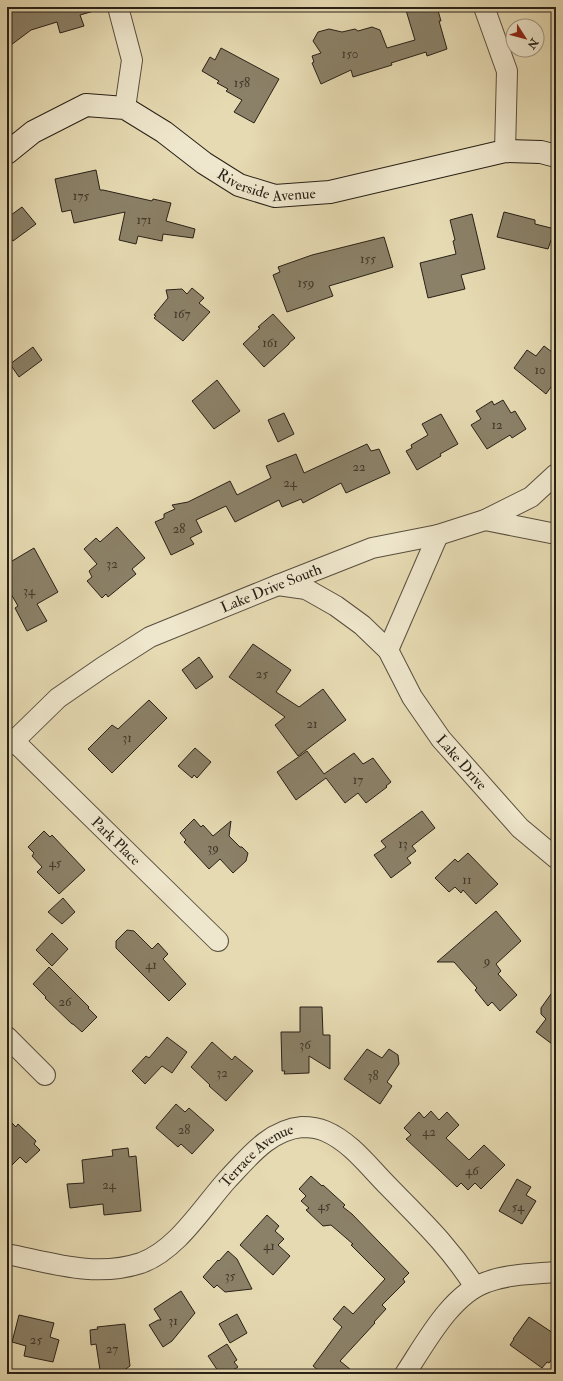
<svg xmlns="http://www.w3.org/2000/svg" width="563" height="1381" viewBox="0 0 563 1381" font-family="'IM FELL Double Pica',serif">
  <style>
    .building { fill: #8b8168; stroke: #292117 }
    .lines { fill: none; stroke-linecap: round; stroke-linejoin: round }
    .street-casing { stroke: #584f3e; stroke-width: 22 }
    .secondary-casing { stroke: #292117; stroke-width: 24 }
    .street { stroke: #efe7cd; stroke-width: 20 }
    .secondary { stroke: #efe7cd; stroke-width: 22 }
    .labels { text-anchor: middle; stroke-width: 3; stroke-linejoin: round; paint-order: stroke }
    .number-label { font-size: 13px; fill: #42392b }
    .street-label { font-size: 15px; fill: #292117; stroke: #efe7cd }
  </style>
  <rect width="100%" height="100%" fill="#e6dab2"/>
  <filter id="stains"><feTurbulence type="fractalNoise" baseFrequency=".005" numOctaves="4"/><feColorMatrix values="0 0 0 0 .2 0 0 0 0 .09 0 0 0 0 .02 0 0 0 .5 -.17"/></filter>
  <radialGradient id="worn" r=".72"><stop offset=".6" stop-color="#630" stop-opacity="0"/><stop offset="1" stop-color="#630" stop-opacity=".3"/></radialGradient>
  <path class="building" d="M7,7H93L94,11L80,15L84,26L60,33L57,22L31,30L7,48Z
    M405,7H437L441,21H439L447,49L427,56L426,52L391,63L392,65L353,77L351,70L321,84L312,63L314,62L312,56L321,53L313,41L318,32L329,29L342,32L355,29L358,31L372,27L380,30L387,48L415,40Z
    M221,48L279,79L254,123L234,112L242,100L226,91L228,89L217,83L219,81L202,71L210,57L215,60Z
    M96,170L100,190H103L152,201L153,199L171,203L166,221L195,229L193,238L163,234L162,241L138,236L136,244L119,240L125,212L74,223L71,210L62,212L55,179Z
    M22,207L36,224L13,241L7,232V218Z
    M504,212L535,220V224L555,229L548,249L497,237Z
    M472,214L485,269L461,275L465,289L428,298L420,263L456,254L453,241L455,240L450,220Z
    M384,237L393,267L329,286L333,296L287,312L273,275L280,272L278,267L312,255Z
    M192,288L204,298L199,303L210,312L183,341L154,318L156,316L154,315L168,298L166,290L182,289L187,294Z
    M273,314L295,338L289,343V344L264,367L243,344L260,328L258,327Z
    M544,346L556,355V380L546,394L514,368L527,350L536,356Z
    M33,347L42,360L19,377L10,364Z
    M217,380L240,411L214,429L192,401Z
    M503,400L511,413L515,411L526,429L512,438L510,435L487,449L471,425L481,419L476,411L492,401L494,405Z
    M284,413L294,434L278,442L268,420Z
    M441,414L458,444L440,454L441,456L417,470L406,451L412,448L411,445L428,435L422,424Z
    M367,444L371,451L379,449L390,473L346,493L341,483L303,503L301,499L282,507L279,500L235,522L226,506L196,520L202,532L190,538L194,544L171,555L155,522L164,518V514L175,509L172,505L188,502L230,481L237,495L271,478L266,466L296,454L304,473Z
    M117,527L145,558L132,569L136,574L108,597L106,594L102,598L87,581L92,577L89,571L97,564L84,549L96,538L100,542Z
    M34,548L58,592L37,604L47,621L27,631L15,608L18,606L7,587V564Z
    M253,644L291,670L276,692L299,707L323,689L346,720L298,756L275,725L285,717L229,677Z
    M199,657L213,677L196,689L182,670Z
    M149,700L167,718L112,773L88,749L112,725L118,729Z
    M195,748L211,762L197,778L194,775L192,778L178,766Z
    M307,751L324,774L354,753L363,764L373,758L391,782L386,786L387,787L366,803L358,793L345,803L326,778L296,800L277,772Z
    M422,811L435,828L412,846L416,851L407,858L411,863L391,878L374,855L386,847L381,841Z
    M194,819L201,827L203,825L213,836L231,821L229,836L240,847H242L248,853L246,861L233,873L220,859L209,869L184,842L186,840L180,833Z
    M44,831L50,837L52,835L85,870L59,894L37,872L42,867L32,856L34,853L28,847Z
    M468,853L498,884L476,904L463,890L461,893L455,887L449,892L435,878L455,859L458,862Z
    M63,898L75,912L62,924L48,912Z
    M496,911L521,941L496,964L501,971L498,974L517,995L500,1011L492,1002L488,1006L475,990L477,988L454,962H437Z
    M127,930L134,931L152,949L158,943L168,954L163,959L186,984L169,1001L116,948V941Z
    M52,933L68,949L52,966L36,950Z
    M49,967L89,1007L88,1008L97,1017L82,1032L73,1024H72L45,998L46,997L33,984Z
    M556,987V1047L536,1032L546,1019L541,1014V1008Z
    M300,1007H322L323,1035H330V1069L309,1056V1073L284,1074L285,1071H282L281,1032H300Z
    M167,1037L187,1052L172,1073L162,1066L145,1084L132,1071L146,1056L149,1058Z
    M212,1042L232,1060L235,1056L253,1071L226,1101L209,1086L210,1085L191,1067Z
    M367,1049L382,1058L389,1049L398,1055L399,1064L387,1082L392,1086L380,1104L344,1079Z
    M176,1104L185,1112L189,1108L214,1130L192,1154L181,1144L178,1147L156,1128L157,1126Z
    M431,1111L439,1120L447,1112L459,1125L446,1138L469,1160L484,1145L505,1165L481,1189L475,1183L468,1190L461,1183L457,1187L406,1139L411,1135L404,1128L419,1112L424,1118Z
    M7,1118L16,1127L18,1124L36,1141L34,1144L40,1150L26,1163L20,1157L7,1170Z
    M128,1148L129,1157L136,1156L141,1211L104,1215L103,1204L70,1208L67,1184L84,1183L82,1160L113,1156L112,1150Z
    M311,1176L322,1186L323,1185L345,1205L343,1207L352,1214L409,1273L403,1279L405,1282L382,1305L386,1309L374,1322L375,1323L340,1361L356,1374H323L313,1366L342,1327L333,1319L344,1306L353,1314L385,1279L351,1245L353,1244L331,1225L323,1226L306,1210L309,1208L301,1201L306,1196L299,1189Z
    M517,1179L531,1187L526,1195L536,1201L522,1224L499,1211Z
    M267,1215L279,1226L275,1231L284,1239L278,1245L290,1256L273,1275L240,1245Z
    M228,1251L237,1259L252,1289L225,1292L217,1285L214,1288L203,1277L218,1260L219,1261Z
    M181,1291L195,1313L172,1341L163,1347L149,1325L158,1320H161L154,1309Z
    M237,1314L247,1333L230,1343L219,1324Z
    M19,1315L54,1323L50,1337L59,1340L53,1362L24,1356L26,1346L12,1342Z
    M529,1317L556,1335V1353L549,1363L547,1362L542,1368L510,1345L514,1339H513Z
    M125,1324L130,1366L119,1374H111L100,1370L96,1344L91,1345L90,1330L98,1329L97,1327Z
    M227,1344L237,1360L234,1362L238,1367L227,1374H220L208,1356Z"/>
  <g class="lines">
    <g class="street-casing">
      <g id="street">
        <path d="M118,7L132,60L125,108"/>
        <path d="M484,7L507,71L505,151"/>
        <path d="M485,520L556,534"/>
        <path id="s1" d="M278,585L306,589L336,606L362,625L388,650L412,697L441,739L520,828L556,858"/>
        <path d="M388,650L438,535"/>
        <path id="s2" d="M14,741L218,941"/>
        <path id="s3" d="M7,746L14,741L58,698L103,667L150,637L278,585L372,548L438,535L485,520L531,497L556,474"/>
        <path d="M7,1037L45,1075"/>
        <path id="s4" d="M7,1254C52,1263 95,1278 141,1263C177,1250 202,1208 227,1180C248,1158 269,1130 302,1127C309,1127 318,1128 325,1131C351,1142 369,1167 389,1187C421,1220 450,1247 475,1287"/>
        <path d="M405,1374C425,1344 451,1294 487,1282C509,1274 533,1274 556,1272"/>
      </g>
    </g>
    <g class="secondary-casing">
      <g id="secondary">
        <path id="s5" d="M7,153L33,132L86,105L125,108L164,132L204,163L239,185L275,196L330,192L505,151L541,152L556,156"/>
      </g>
    </g>
    <use href="#street" class="street"/>
    <use href="#secondary" class="secondary"/>
  </g>
  <g class="labels">
    <g class="number-label">
      <text x="350" y="58">150</text>
      <text x="242" y="87">158</text>
      <text x="81" y="200">175</text>
      <text x="144" y="224">171</text>
      <text x="368" y="263">155</text>
      <text x="306" y="287">159</text>
      <text x="182" y="318">167</text>
      <text x="270" y="347">161</text>
      <text x="540" y="374">10</text>
      <text x="497" y="429">12</text>
      <text x="359" y="471">22</text>
      <text x="290" y="487">24</text>
      <text x="179" y="533">28</text>
      <text x="112" y="568">32</text>
      <text x="29" y="595">34</text>
      <text x="262" y="678">25</text>
      <text x="312" y="728">21</text>
      <text x="127" y="742">31</text>
      <text x="358" y="784">17</text>
      <text x="403" y="848">13</text>
      <text x="213" y="852">39</text>
      <text x="55" y="867">45</text>
      <text x="467" y="884">11</text>
      <text x="487" y="965">9</text>
      <text x="151" y="969">41</text>
      <text x="65" y="1006">26</text>
      <text x="305" y="1049">36</text>
      <text x="222" y="1077">32</text>
      <text x="373" y="1080">38</text>
      <text x="184" y="1134">28</text>
      <text x="429" y="1136">42</text>
      <text x="472" y="1175">46</text>
      <text x="109" y="1189">24</text>
      <text x="324" y="1210">45</text>
      <text x="518" y="1211">54</text>
      <text x="269" y="1250">41</text>
      <text x="230" y="1280">35</text>
      <text x="173" y="1325">31</text>
      <text x="36" y="1344">25</text>
      <text x="112" y="1353">27</text>
    </g>
    <g class="street-label">
      <text dy="5" stroke="none"><textPath href="#s5" startOffset="297">Riverside Avenue</textPath></text>
      <text dy="5" stroke="none"><textPath href="#s3" startOffset="311">Lake Drive South</textPath></text>
      <text dy="5" stroke="none"><textPath href="#s1" startOffset="266">Lake Drive</textPath></text>
      <text dy="5" stroke="none"><textPath href="#s2" startOffset="143">Park Place</textPath></text>
      <text dy="5" stroke="none"><textPath href="#s4" startOffset="296">Terrace Avenue</textPath></text>
    </g>
  </g>
  <rect width="563" height="1381" fill="none" stroke="#e6dab2" stroke-width="24"/>
  <rect x="8" y="8" width="547" height="1365" fill="none" stroke="#292117" stroke-width="2"/>
  <rect x="12" y="12" width="539" height="1357" fill="none" stroke="#292117"/>
  <g transform="translate(525 38) rotate(126)"><circle r="19" fill="#efe7cd" stroke="#a09884"/>
  <path d="M0-3L7 15L0 10L-7 15Z" fill="#8f2418"/>
  <text y="-6" font-size="11" font-weight="bold" text-anchor="middle" fill="#292117">N</text>
  </g>
  <rect width="100%" height="100%" filter="url(#stains)"/>
  <rect width="100%" height="100%" fill="url(#worn)"/>
</svg>
